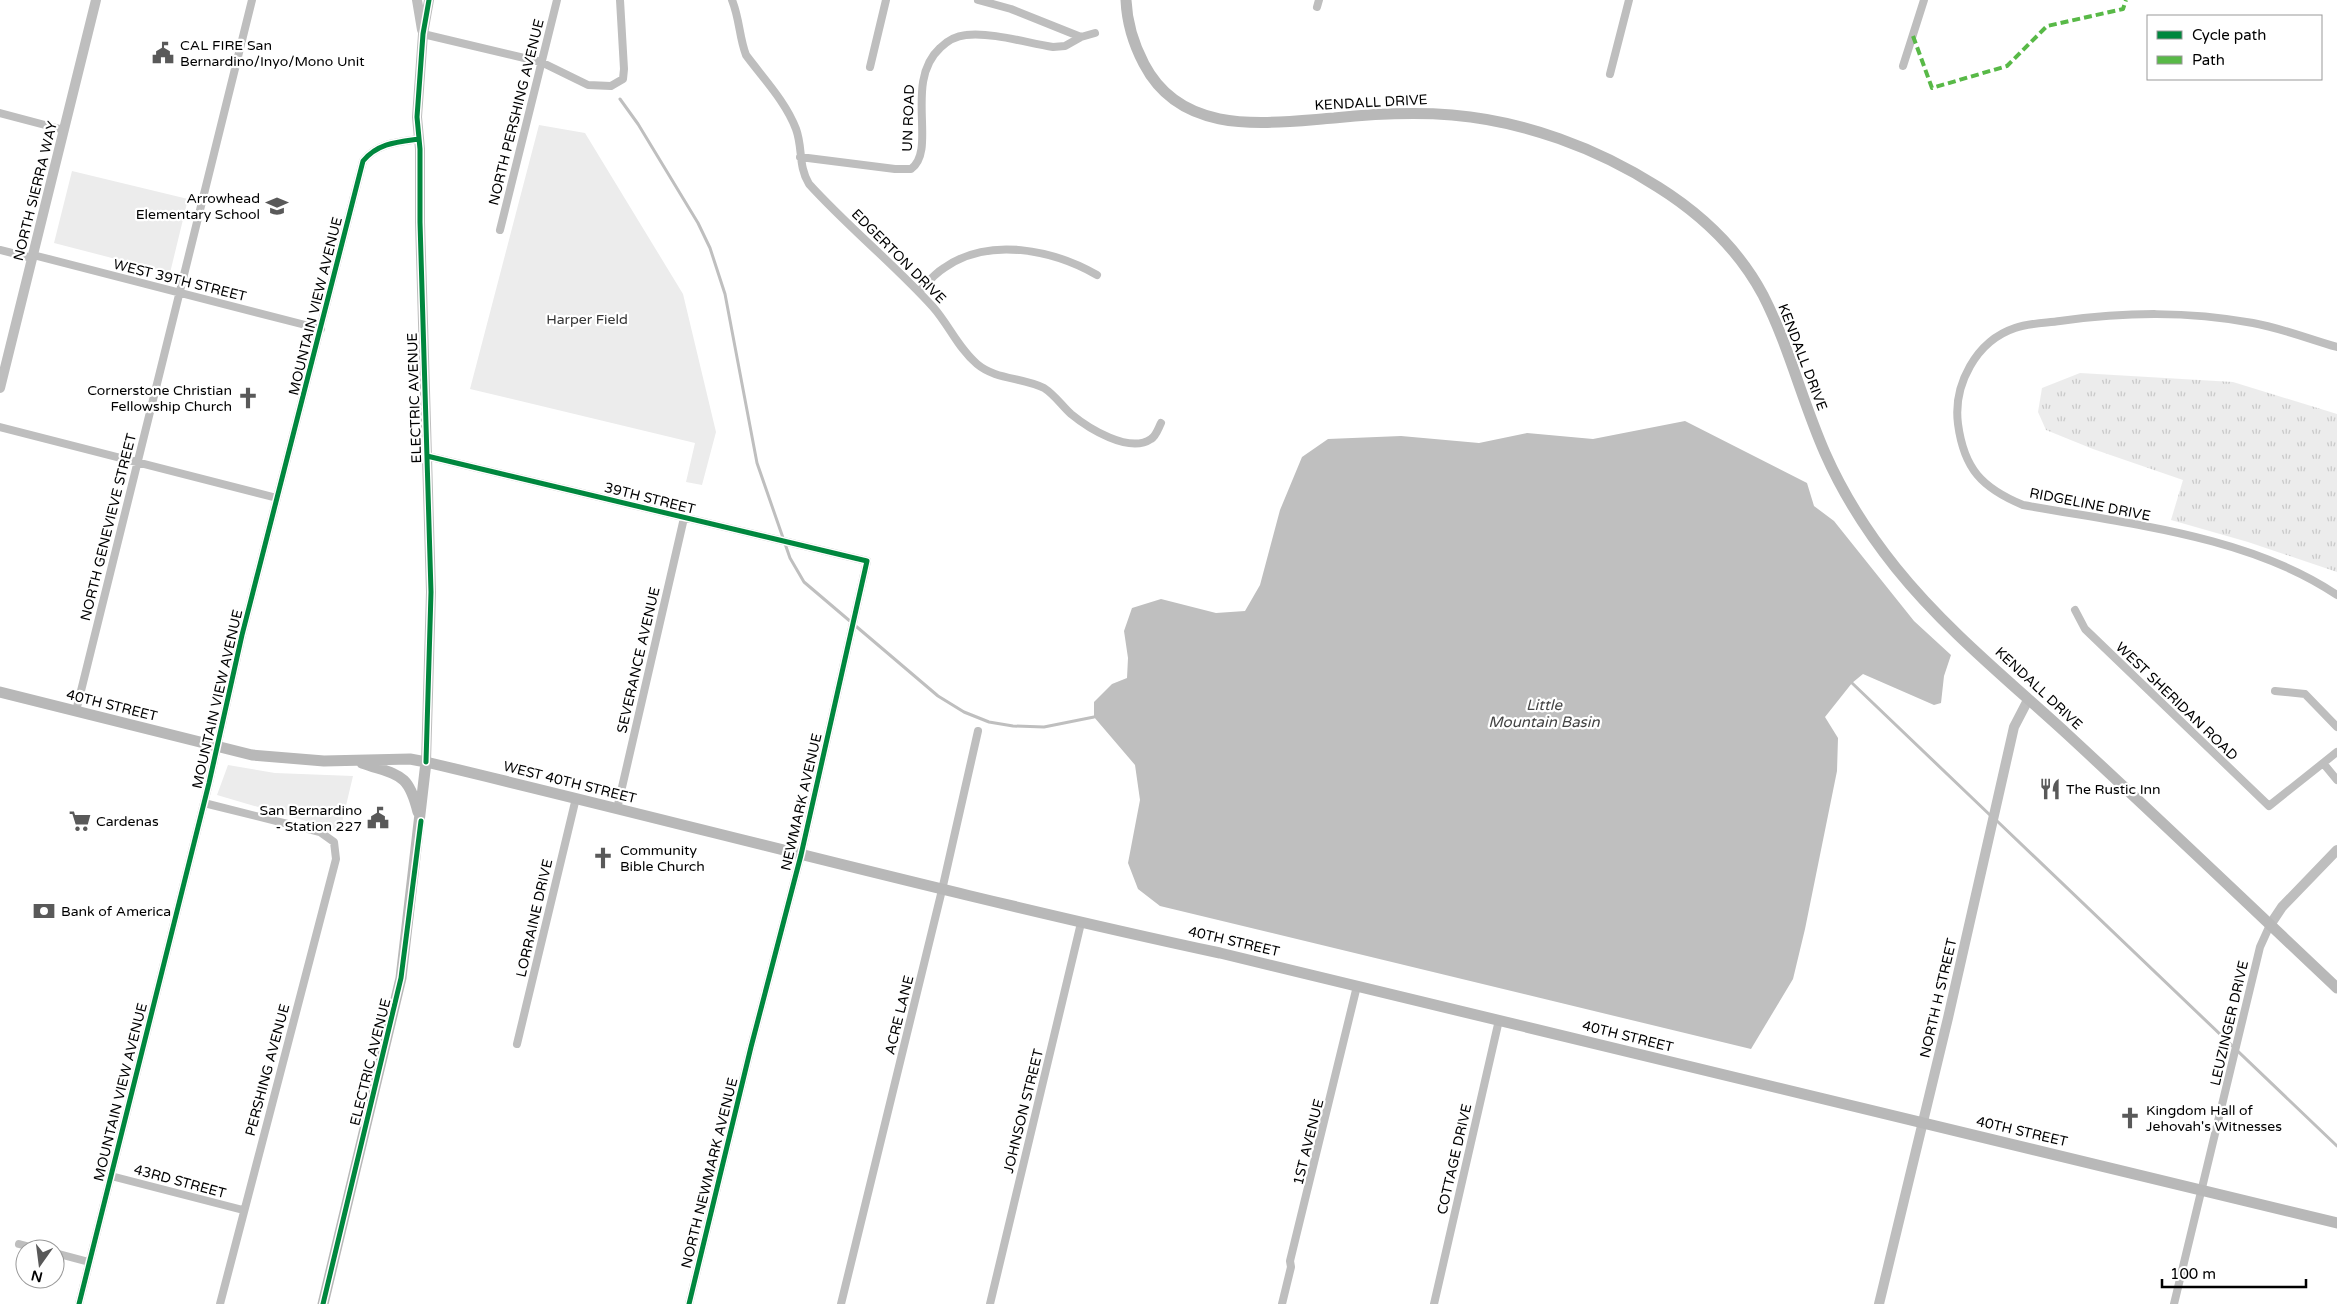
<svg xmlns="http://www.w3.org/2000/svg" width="2337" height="1304" viewBox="0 0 2337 1304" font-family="'Varela Round',sans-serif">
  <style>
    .grass { fill: url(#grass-tufts) }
    .park { fill: #ececec }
    .water { fill: #bfbfbf }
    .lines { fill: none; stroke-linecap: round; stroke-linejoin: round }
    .stream { stroke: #bfbfbf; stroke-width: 3 }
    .minor { stroke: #bebebe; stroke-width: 8 }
    .tertiary { stroke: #bebebe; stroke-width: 10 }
    .secondary { stroke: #b8b8b8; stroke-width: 11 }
    .quiet { stroke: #58b947; stroke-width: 4; stroke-dasharray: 8 4; stroke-linecap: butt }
    .cycleway-casing { stroke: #fff; stroke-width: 8 }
    .cycleway { stroke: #00873e; stroke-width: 5 }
    .labels { text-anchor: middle; stroke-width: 4.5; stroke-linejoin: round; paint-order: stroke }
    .poi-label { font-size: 14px; fill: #000; stroke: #fff; text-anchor: start }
    .street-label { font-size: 14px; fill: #000; stroke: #fff }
    .park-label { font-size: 14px; fill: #333; stroke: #fff }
    .water-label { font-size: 15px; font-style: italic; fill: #444; stroke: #fff }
  </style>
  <defs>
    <pattern id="grass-tufts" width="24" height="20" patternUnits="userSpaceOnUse" patternTransform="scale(1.25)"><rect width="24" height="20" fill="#ececec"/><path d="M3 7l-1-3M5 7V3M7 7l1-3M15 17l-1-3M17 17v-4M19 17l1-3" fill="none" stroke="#c9c9c9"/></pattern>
  </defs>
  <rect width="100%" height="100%" fill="#fff"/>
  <path class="grass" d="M2080,373L2233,382L2337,414V572L2248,542L2171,520L2183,480L2093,449L2046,430L2038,412L2042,388Z"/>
  <path class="park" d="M539,125L585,133L683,294L716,432L702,485L686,482L695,443L470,389Z
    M72,171L188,199L170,273L54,243Z
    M228,765L275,773L353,776L340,831L217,795Z"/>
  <path class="water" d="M1685,421L1807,483L1814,506L1834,521L1914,621L1951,655L1944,676L1941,703L1934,705L1863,674L1852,683L1825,717L1838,738L1837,771L1805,929L1793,979L1751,1049L1160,906L1138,889L1128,863L1140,800L1135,765L1094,717V702L1112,684L1127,678L1128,658L1124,631L1132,608L1161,599L1216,613L1245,611L1260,585L1280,510L1302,457L1328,439L1401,436L1479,443L1527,433L1593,439Z"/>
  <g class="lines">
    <path class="stream" d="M620,99L638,124L698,223L710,248L725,294L757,463L790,558L804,582L938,696L964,712L989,722L1013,726L1044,727L1094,717
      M1852,683L1991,816
      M1996,820L2337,1146"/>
    <path class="minor" d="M732,0C740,20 739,37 746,55C763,78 786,102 796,129C803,148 798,166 809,184C848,227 894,264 933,307C949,325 958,348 977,364C996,380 1022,377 1044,388C1055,395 1062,406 1071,414C1088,428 1129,454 1151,439C1156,436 1158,429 1161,423
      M978,0L1011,9L1081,37L1095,33
      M1317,7L1319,0
      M423,34L541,62L588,85L611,86L623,79L624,69L620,0
      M1903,66L1924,0
      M870,67L886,0
      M1610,74L1629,0
      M0,113L64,130
      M800,157L895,169H911C938,150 903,82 940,48C948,40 955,36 966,35C992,32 1027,43 1053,47L1065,46L1081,37
      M500,230L557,0
      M0,250L32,258
      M33,255L321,329
      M919,292C927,283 934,274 944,268C989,236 1053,250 1097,275
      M2337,347C2309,339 2281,328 2253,323C2187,311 2126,312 2060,321C2046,323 2029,323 2015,328C1976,341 1953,385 1958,424C1964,469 1982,488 2023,505C2127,524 2248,535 2337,595
      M0,427L277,498
      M427,456L867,561L801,855L751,1047L689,1304
      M2075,610L2085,629L2269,806L2337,752
      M2275,691L2305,694L2337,727
      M76,711L252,0
      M2323,763L2337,780
      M204,803L320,832L334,842L336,859L220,1304
      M617,809L684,518
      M517,1044L576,798
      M111,1176L243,1210
      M19,1244L38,1249
      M55,1253L89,1262
      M79,1304L209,783L242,635L363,161C378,143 397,142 419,139
      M841,1304L942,890L978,731
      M990,1304L1081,923
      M1282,1304L1291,1267L1290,1261L1357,986
      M1434,1304L1499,1020
      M2174,1304L2260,947L2270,925"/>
    <path class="tertiary" d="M417,0L422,30
      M0,388L96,0
      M426,762L431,592L420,222V149L417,117L423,34L429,0
      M2270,925L2282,907L2337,850
      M1879,1304L1948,1018L2014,727L2028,700"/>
    <path class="secondary" d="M1126,0C1127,24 1133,43 1144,64C1182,137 1266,123 1334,118C1373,114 1412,112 1452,115C1524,121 1597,148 1658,187C1701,214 1739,250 1763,295C1789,346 1802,401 1825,453C1843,494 1868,533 1896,568C1945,629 2008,680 2066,733C2157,817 2247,903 2337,988
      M0,692L252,755L324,761L410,759L426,762C691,825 954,896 1220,953L2337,1223
      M362,763C399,776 408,772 418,812
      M323,1304L401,978L426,762"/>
    <path class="quiet" d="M1913,36L1932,88L2007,66L2047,26L2123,9L2126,0"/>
    <g class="cycleway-casing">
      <path id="cycleway" d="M427,456L867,561L801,855L751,1047L689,1304
        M426,762L431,592L420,222V149L417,117L423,34L429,0
        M79,1304L209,783L242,635L363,161C378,143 397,142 419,139
        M323,1304L401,978L421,821"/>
    </g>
    <use href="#cycleway" class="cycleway"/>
  </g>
  <defs>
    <g id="civic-bare" transform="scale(1.725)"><path d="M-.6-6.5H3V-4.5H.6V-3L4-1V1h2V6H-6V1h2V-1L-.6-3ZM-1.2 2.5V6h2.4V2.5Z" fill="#595959" stroke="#fff" stroke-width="2.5" paint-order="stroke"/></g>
    <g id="school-bare" transform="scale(1.725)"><path d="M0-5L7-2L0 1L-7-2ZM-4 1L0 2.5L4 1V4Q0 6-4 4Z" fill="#595959" stroke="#fff" stroke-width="2.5" paint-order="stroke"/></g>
    <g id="church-bare" transform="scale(1.725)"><path d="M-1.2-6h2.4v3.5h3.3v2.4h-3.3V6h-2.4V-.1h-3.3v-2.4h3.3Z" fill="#595959" stroke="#fff" stroke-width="2.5" paint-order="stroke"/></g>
    <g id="restaurant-bare" transform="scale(1.725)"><path d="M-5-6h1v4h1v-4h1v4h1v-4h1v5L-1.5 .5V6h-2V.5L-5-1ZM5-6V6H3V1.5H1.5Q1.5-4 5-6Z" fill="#595959" stroke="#fff" stroke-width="2.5" paint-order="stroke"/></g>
    <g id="supermarket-bare" transform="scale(1.725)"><path d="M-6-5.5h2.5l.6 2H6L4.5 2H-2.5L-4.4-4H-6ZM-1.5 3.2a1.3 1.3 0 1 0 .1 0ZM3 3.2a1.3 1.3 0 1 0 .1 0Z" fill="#595959" stroke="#fff" stroke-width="2.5" paint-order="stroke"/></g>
    <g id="bank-bare" transform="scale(1.725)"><path d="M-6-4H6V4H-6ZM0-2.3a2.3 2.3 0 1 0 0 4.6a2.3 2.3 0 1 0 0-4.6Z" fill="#595959" stroke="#fff" stroke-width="2.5" paint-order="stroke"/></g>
  </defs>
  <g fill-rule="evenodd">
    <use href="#civic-bare" x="163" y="53"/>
    <use href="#school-bare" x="277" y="206"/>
    <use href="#church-bare" x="248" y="398"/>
    <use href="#restaurant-bare" x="2050" y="789"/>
    <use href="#civic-bare" x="378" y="818"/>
    <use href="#supermarket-bare" x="80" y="821"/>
    <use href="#church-bare" x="603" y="858"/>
    <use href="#bank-bare" x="44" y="911"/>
    <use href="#church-bare" x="2130" y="1118"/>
  </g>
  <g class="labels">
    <g class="poi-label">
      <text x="180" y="50">CAL FIRE San<tspan x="180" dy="16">Bernardino/Inyo/Mono Unit</tspan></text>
      <text x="260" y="203" text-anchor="end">Arrowhead<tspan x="260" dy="16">Elementary School</tspan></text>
      <text x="232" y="395" text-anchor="end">Cornerstone Christian<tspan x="232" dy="16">Fellowship Church</tspan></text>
      <text x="2066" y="794">The Rustic Inn</text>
      <text x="362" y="815" text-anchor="end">San Bernardino<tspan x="362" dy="16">- Station 227</tspan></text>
      <text x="96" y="826">Cardenas</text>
      <text x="620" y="855">Community<tspan x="620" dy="16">Bible Church</tspan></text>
      <text x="61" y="916">Bank of America</text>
      <text x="2146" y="1115">Kingdom Hall of<tspan x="2146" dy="16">Jehovah's Witnesses</tspan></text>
    </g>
    <g class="street-label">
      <text transform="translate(1371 102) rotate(-3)" y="5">KENDALL DRIVE</text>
      <text transform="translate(516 112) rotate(-76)" y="5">NORTH PERSHING AVENUE</text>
      <text transform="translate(908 118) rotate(-88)" y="5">UN ROAD</text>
      <text transform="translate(35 191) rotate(-76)" y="5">NORTH SIERRA WAY</text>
      <text transform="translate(899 256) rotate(45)" y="5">EDGERTON DRIVE</text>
      <text transform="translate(180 280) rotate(14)" y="5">WEST 39TH STREET</text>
      <text transform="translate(315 306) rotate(-76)" y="5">MOUNTAIN VIEW AVENUE</text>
      <text transform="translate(1803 357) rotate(69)" y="5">KENDALL DRIVE</text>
      <text transform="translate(414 398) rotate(-92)" y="5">ELECTRIC AVENUE</text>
      <text transform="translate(650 498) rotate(14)" y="5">39TH STREET</text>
      <text transform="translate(2090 504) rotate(11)" y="5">RIDGELINE DRIVE</text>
      <text transform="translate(108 527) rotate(-76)" y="5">NORTH GENEVIEVE STREET</text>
      <text transform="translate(638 660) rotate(-77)" y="5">SEVERANCE AVENUE</text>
      <text transform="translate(2039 688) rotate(43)" y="5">KENDALL DRIVE</text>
      <text transform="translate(217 699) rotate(-77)" y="5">MOUNTAIN VIEW AVENUE</text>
      <text transform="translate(2177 701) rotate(44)" y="5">WEST SHERIDAN ROAD</text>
      <text transform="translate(112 705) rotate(14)" y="5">40TH STREET</text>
      <text transform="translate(570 782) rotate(14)" y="5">WEST 40TH STREET</text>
      <text transform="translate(801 802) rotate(-77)" y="5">NEWMARK AVENUE</text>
      <text transform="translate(534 918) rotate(-77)" y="5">LORRAINE DRIVE</text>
      <text transform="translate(1234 941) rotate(13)" y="5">40TH STREET</text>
      <text transform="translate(1938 998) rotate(-77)" y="5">NORTH H STREET</text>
      <text transform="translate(899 1015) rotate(-76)" y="5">ACRE LANE</text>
      <text transform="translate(2229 1023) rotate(-77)" y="5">LEUZINGER DRIVE</text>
      <text transform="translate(1628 1036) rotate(14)" y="5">40TH STREET</text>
      <text transform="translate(370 1062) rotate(-76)" y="5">ELECTRIC AVENUE</text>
      <text transform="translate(267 1070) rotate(-75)" y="5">PERSHING AVENUE</text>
      <text transform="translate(120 1092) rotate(-76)" y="5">MOUNTAIN VIEW AVENUE</text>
      <text transform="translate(1023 1111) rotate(-76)" y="5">JOHNSON STREET</text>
      <text transform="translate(2022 1131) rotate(13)" y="5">40TH STREET</text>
      <text transform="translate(1308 1142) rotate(-76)" y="5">1ST AVENUE</text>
      <text transform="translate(1454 1159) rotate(-77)" y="5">COTTAGE DRIVE</text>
      <text transform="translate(709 1173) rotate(-76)" y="5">NORTH NEWMARK AVENUE</text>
      <text transform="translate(180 1181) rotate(15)" y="5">43RD STREET</text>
    </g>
    <g class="park-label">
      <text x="587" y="324">Harper Field</text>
    </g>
    <g class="water-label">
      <text x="1544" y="710">Little<tspan x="1544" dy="17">Mountain Basin</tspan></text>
    </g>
  </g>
  <rect x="2147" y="15" width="175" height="65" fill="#ffffff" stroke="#999999"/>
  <rect x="2157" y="31" width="25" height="8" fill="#00873e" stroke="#999999"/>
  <text x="2192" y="40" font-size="15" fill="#000000">Cycle path</text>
  <rect x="2157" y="56" width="25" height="8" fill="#58b947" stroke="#999999"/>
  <text x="2192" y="65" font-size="15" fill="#000000">Path</text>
  <g transform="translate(40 1264) rotate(194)"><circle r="24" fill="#ffffff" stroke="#999999"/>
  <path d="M0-4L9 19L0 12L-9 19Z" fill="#595959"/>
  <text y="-8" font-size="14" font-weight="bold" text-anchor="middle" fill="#000000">N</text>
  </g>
  <path d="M2162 1279v8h144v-8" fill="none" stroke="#000000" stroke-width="2.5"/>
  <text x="2170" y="1279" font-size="15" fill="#000000" stroke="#ffffff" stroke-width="4" paint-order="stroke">100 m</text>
</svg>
